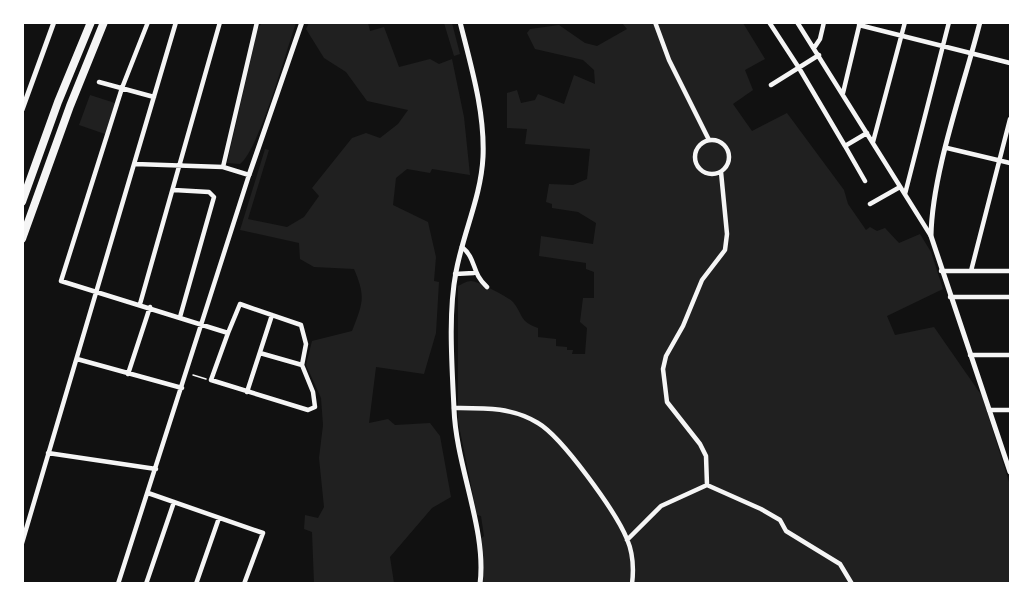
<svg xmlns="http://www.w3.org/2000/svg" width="1033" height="606" viewBox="0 0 1033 606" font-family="'PT Sans Narrow',sans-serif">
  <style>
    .green { fill: #202020 }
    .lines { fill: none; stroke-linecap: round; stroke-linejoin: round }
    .path { stroke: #f5f5f5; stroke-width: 1.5 }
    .minor { stroke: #f5f5f5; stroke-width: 4.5 }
    .tertiary { stroke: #f5f5f5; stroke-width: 5 }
    .motorway { stroke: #f5f5f5; stroke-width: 8 }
  </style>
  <rect width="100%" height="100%" fill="#111"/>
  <path class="green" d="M262,23H296C286,51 259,150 240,164L227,163L258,28Z
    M309,23H368L370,31L384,27L399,67L430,59L439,64L452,59L464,117L470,175L432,169L430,173L407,169L396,178L393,205L428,222L436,257L434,281L439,282L436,333L424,374L376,367L369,423L388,419L395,425L430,423L440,436L451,497L432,508L390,557L394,583H314L312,532L304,529L305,515L318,518L324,507L319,458L323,425L321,398L306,365L312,341L352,331C363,303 366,297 354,269L314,267L300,259L299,243L240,230L265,149L269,150L248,219L287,227L304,217L319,196L312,188L352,138L366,133L380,138L398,124L408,110L367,101L346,72L324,58L306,29Z
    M444,23H452L460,54L454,56Z
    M622,23H743L765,59L745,70L753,90L733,104L752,131L787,113L844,190L848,204L866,230L870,227L877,231L885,228L899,243L920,234L931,252L943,289L887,316L895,335L934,327L982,396L1010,485V583H482L481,538L484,536L481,516L477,515L458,421V286C462,284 467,281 471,281C478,281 508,297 513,302C524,316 519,321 538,328V337L556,339V346L567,347V350H573L572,354H585L587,328L580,322L583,298H594V272L586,269V263L539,256L541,236L593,244L596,223L578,212L552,208V204L546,202L549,184L573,185L587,179L590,149L525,144L527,129L507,128V93L517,90L521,103L535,100L538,94L564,104L574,75L595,84L594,70L583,60L535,49L527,33L530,29L559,25L585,43L597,46L627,29Z
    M90,95L115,103L105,134L79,125Z"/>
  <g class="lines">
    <path class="path" d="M193,375L206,379"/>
    <path class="minor" d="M148,22L122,88L61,281L228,333L240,304L301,325L306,344L302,365L313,392L315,407L308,410L211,380L228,333
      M655,22L669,60L709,140
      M769,22L799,68L845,146L867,133
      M797,22L931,236
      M859,25L1010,63
      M814,48L820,39L824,22
      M99,82L154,97
      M771,85L819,55
      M843,93L860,22
      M695 157a17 17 0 1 1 34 0a17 17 0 1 1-34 0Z
      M873,142L905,22
      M845,146L865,181
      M947,148L1010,163
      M223,167L257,22
      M174,190L209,192L214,197L180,317
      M905,194L949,22
      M870,204L900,187
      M462,247C477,259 471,273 487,287
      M941,271H1010
      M971,271L1010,119
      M455,274L474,273
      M950,297H1010
      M140,304L220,22
      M260,353L302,365
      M970,355H1010
      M77,359L182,388
      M128,374L150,307
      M247,392L272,315
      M454,408C484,408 512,407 538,423C562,437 616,512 627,539C633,553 634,568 632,584
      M989,410H1010
      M48,453L156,469
      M707,485L706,456L700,444L667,402L663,369L666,356L683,326L702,280L725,250L727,234L721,172
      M707,485L761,509L780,520L786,531L840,564L852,584
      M148,493L263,533L244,584
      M627,540L661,506L707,485
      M22,543L176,22
      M118,584L249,175L223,167L135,164
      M146,584L174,502
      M196,584L219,518"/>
    <path class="tertiary" d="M460,22C471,66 485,112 483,157C481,197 463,233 456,272C448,313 452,366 454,409C456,466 487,530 480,584
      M980,22C964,86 932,172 931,236L1010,472
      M22,110L54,22
      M249,175L302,22"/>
    <path class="motorway" d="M22,202L58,102L91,22
      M22,239L70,106L104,22"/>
  </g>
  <rect width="1033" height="606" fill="none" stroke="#ffffff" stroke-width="48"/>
</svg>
